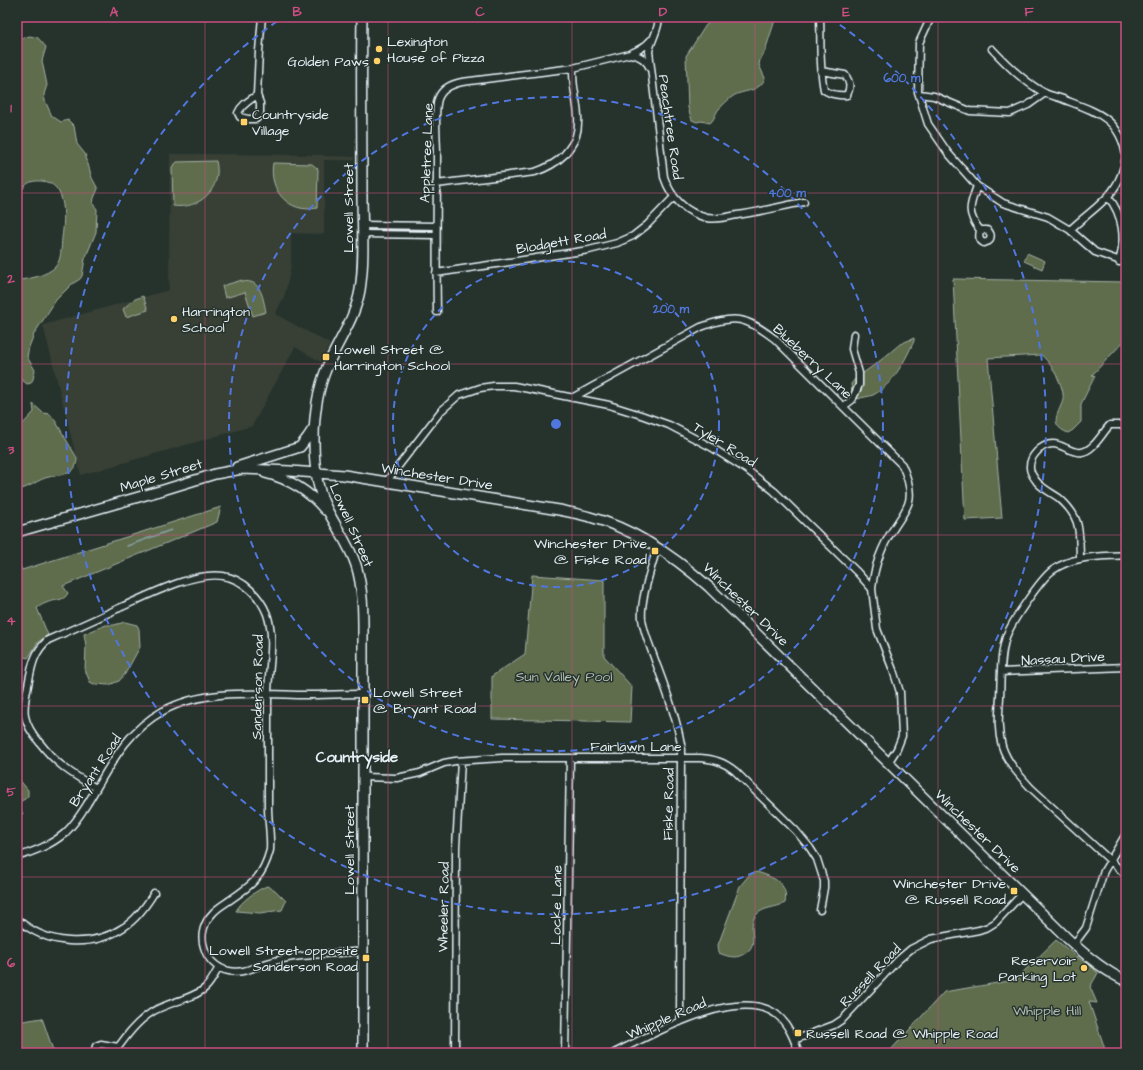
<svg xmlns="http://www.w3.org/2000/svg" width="1143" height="1070" viewBox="0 0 1143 1070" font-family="'Architects Daughter',sans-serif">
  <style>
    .built { fill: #374036 }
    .green { fill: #5f6d4e; stroke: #a4afa3 }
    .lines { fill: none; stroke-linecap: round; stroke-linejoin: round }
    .stream { stroke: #88a1a5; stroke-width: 1.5 }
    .street-casing { stroke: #e8f1f8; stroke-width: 9 }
    .secondary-casing { stroke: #e8f1f8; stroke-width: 12 }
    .street { stroke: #26332d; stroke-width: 6 }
    .secondary { stroke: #26332d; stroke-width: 9 }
    .grid { fill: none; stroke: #cc4e82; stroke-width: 1; stroke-opacity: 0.55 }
    .ring { fill: none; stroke: #5077e0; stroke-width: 2; stroke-dasharray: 7 5 }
    .poi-dot { fill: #ffd166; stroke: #26332d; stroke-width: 1.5 }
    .labels { text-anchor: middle; stroke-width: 3; stroke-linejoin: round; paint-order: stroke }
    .poi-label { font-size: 14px; fill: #e8f1f8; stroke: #26332d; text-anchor: start }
    .street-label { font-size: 14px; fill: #e8f1f8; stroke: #26332d }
    .park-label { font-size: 14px; fill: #b1bcb4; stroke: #26332d }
    .neighbourhood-label { font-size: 15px; font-weight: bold; fill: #e8f1f8; stroke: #26332d }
    .centre { fill: #5077e0; stroke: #26332d; stroke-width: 2 }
    .ring-label { font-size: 12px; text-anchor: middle; font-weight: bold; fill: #5077e0; stroke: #26332d; stroke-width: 3; stroke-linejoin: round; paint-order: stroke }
    .neatline { fill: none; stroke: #cc4e82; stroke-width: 1.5 }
    .grid-label { font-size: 13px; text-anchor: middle; font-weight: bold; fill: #cc4e82 }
  </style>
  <rect width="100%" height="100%" fill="#26332d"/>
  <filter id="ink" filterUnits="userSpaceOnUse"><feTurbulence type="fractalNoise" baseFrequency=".025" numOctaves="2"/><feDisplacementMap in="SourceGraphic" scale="8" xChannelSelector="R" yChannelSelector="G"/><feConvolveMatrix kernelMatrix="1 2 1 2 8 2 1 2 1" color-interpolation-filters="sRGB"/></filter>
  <g filter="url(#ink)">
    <path class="built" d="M170,154L324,155V156L354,157V160H324V234L291,233V265L287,285L284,297L275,314L330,344L321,362L295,347L252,426L81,475L43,325L169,290Z"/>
    <path class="green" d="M716,17H776L765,51L760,60L759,65L765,78C760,91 748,90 737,94C732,96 726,102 722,106C715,111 716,118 710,123L701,121L697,122L692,120L688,108L686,56L706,25Z
      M30,36L38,38L46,47L42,61L47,85L44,94L45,101L52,116L61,122L68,120L74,126L77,144L85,154L92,178L98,189L94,198L93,204L97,209L96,232L85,259L82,276L80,279L72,284L56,300L34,334L29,347L27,357L35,370L33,379L31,383L27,384L17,376V280C27,280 48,275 55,267C62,260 61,247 62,238C65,216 68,178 35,181C29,182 26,184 23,189L17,186V40Z
      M216,161C223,189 199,210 173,206L172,167L177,162Z
      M273,163L312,164L318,169L317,208C289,214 268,190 273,163Z
      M1027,253L1045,261L1042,269L1024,261Z
      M953,279L1126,282V339L1092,375L1095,376L1081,404V422L1073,430L1068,433C1046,424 1061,411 1063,399C1065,387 1050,361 1041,355L988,358L1002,518L965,520Z
      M242,280V282C261,278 263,298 266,312L253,316L245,292L225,298L222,286Z
      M143,296L148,310L126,317L123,309L133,300Z
      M914,338V341C906,359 892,386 873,395C868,397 862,397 858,399L852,393L851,384L855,379L881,360L900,344Z
      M33,404L43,413L50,414L56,422L77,458C77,462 76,467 73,470C68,475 56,475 49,477C38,479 30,488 17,490V425L23,424L34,412Z
      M221,507L217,522L63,586L68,593C64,602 54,599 46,603C43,604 40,606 37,608L48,635L38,642L28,658L17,655V559L22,570Z
      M532,575L604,580V656L632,687L630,722L492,719V676L525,654Z
      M125,622L137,625L139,629L140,647L125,674L119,681L109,685L94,684L90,682L85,670L86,646L84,634L106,625H114Z
      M17,777L28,790V796L25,799L17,803L23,814L17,812Z
      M757,872C773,877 789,883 785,903C776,908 763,907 756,915C745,929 763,945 742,955C735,959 726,956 719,953L718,945L740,886L750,874Z
      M267,886L275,890L286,901L282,910L260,913L236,911C240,902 258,889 267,886Z
      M1056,940L1081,960L1086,961L1098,973L1090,987L1097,1003L1089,1002L1104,1046V1053H888L944,992L1015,980Z
      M42,1018L54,1053H17V1022Z"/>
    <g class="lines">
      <path class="stream" d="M127,546L171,530"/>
      <g class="street-casing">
        <path id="street" d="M659,17C659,29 652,39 649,51L664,177C671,198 684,212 707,218C716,220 728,217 737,215C760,212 782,206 804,202
          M820,17C821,41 819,66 824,90C832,95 838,96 847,95C851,87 850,82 845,75L821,71
          M931,17L919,43L918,92L928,124L948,153L977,186L1003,203L1048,217L1070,230L1095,252L1126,263
          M992,49C1007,65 1023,81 1043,92C1048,95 1054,96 1060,98C1093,111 1120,116 1126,156
          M631,53C640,50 645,47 651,40
          M919,94L934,96L948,102L970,111L1010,113L1028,105L1045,93
          M257,95C250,100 241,105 238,113L240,117L248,119H256L258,117L260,113V103L257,95L259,51L262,17
          M436,184L535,172C547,168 555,164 564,155C569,149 574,143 576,136C581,121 576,102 574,87C573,80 573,74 573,68
          M977,186C970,205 966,213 980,230H987C991,233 992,236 989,241L984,243C978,240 979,236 980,230
          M1108,197C1123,214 1126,240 1119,262
          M362,225L436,226
          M1070,230C1096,205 1120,197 1126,156
          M362,234L436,235
          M436,273L589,250L617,243L633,236L647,225L673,198
          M437,312C436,259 437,206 437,154C437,138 434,112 438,99C442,88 452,84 462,82L573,68L630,54C640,55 647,60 651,70
          M572,398L701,327C735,314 746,317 775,339L902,465C907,476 912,489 909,501C907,510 899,520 894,528C881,547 874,567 872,589
          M844,406L852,400L859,385V373L852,349L854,334
          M386,482L441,411L459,395L480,388L494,386H514L609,405L641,415L669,425L711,447L747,470L774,491L857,572L872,589L877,629L893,670L900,692L902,736L897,749L888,763
          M657,547C652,566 640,600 642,619C644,634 651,648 656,663C666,690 676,716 681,744L680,1022
          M1126,555C1101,557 1074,555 1053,570C1041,578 1011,623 1006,637C1000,656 1001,677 1000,697C999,714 997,729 1002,746C1007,762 1019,775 1031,788L1126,875
          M1080,558C1079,531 1082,518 1059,498C1052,493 1043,489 1037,482C1034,478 1030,473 1030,468C1029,457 1041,444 1053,444C1063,444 1071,454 1082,452C1094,450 1102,433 1110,425H1126
          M1001,672L1126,667
          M363,777L397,778L420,773L444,763L455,761L502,758H700C714,759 724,762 735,771L796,831L810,848L817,859L824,881V888L820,910
          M96,788C72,774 57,765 40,743C33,735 27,727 25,716C23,704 27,692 29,680C32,664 35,651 48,640C71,630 94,620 117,609C145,597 193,571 223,576C243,579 260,596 267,614C276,640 268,669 268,695C268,733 268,770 268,807C268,821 271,836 270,850C263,877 252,885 230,900C224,904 217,908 213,913C204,922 200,935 204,947C207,959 217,969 229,971C243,974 254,967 267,963C296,954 333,954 363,951
          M17,857C35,851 51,845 65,833C75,824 82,812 89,801C110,766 125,732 163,711C204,688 260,694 305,695C325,695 344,694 363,694
          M17,919C46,945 91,949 124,927C137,919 146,906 154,893
          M1074,944L1086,928L1104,871L1126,834
          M794,1040L834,1025L843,1019L898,960L911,949L931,939L979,930L988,927L996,922L1022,894
          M94,1053L96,1046L101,1044L118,1047
          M114,1053C125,1038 136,1022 152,1012C166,1003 195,998 205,988C211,983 215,974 219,967
          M455,1053L456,847L461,761
          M565,1053L570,758
          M614,1053C651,1035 736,986 776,1014C788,1023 794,1039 799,1053"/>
      </g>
      <g class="secondary-casing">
        <path id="secondary" d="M362,17C361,75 362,134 362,193C362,225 365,258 360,290C355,319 338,341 327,367C317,391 314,416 314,440C314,462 316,487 326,507C335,526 349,544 356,565C364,591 363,618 363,645V1053
          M237,467L300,447L307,438L313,429
          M265,473C289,479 309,491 325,510
          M17,532L163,490L215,474L242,469L290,471L344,475L559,510C569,512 580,514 590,517C635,529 674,556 709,587L1067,938C1084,954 1104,971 1126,981"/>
      </g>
      <use href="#street" class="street"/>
      <use href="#secondary" class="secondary"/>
    </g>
  </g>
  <path class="grid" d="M205,17V1053M388,17V1053M572,17V1053M755,17V1053M938,17V1053M17,193H1126M17,364H1126M17,535H1126M17,706H1126M17,877H1126"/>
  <g class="ring">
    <circle cx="556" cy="424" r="163"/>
    <circle cx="556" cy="424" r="327"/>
    <path d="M830 18A490 490 0 1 1 282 18"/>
  </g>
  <g class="poi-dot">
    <circle cx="379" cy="49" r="4"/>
    <circle cx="377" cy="61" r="4"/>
    <rect x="240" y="118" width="8" height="8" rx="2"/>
    <circle cx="174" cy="319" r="4"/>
    <rect x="322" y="353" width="8" height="8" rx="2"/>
    <rect x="651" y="547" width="8" height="8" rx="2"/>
    <rect x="361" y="696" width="8" height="8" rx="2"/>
    <rect x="1010" y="887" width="8" height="8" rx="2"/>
    <rect x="362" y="954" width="8" height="8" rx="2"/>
    <circle cx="1084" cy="968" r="4"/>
    <rect x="794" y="1029" width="8" height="8" rx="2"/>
  </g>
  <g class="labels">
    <g class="poi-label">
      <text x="387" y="46">Lexington<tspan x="387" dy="16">House of Pizza</tspan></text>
      <text x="369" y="66" text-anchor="end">Golden Paws</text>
      <text x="252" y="119">Countryside<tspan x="252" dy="16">Village</tspan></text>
      <text x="182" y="316">Harrington<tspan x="182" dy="16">School</tspan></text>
      <text x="334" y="354">Lowell Street @<tspan x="334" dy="16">Harrington School</tspan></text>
      <text x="647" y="548" text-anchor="end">Winchester Drive<tspan x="647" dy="16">@ Fiske Road</tspan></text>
      <text x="373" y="697">Lowell Street<tspan x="373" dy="16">@ Bryant Road</tspan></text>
      <text x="1006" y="888" text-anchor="end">Winchester Drive<tspan x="1006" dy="16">@ Russell Road</tspan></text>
      <text x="358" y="955" text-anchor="end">Lowell Street opposite<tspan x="358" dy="16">Sanderson Road</tspan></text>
      <text x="1076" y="965" text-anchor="end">Reservoir<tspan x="1076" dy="16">Parking Lot</tspan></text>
      <text x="806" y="1038">Russell Road @ Whipple Road</text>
    </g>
    <g class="street-label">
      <text transform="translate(671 127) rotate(82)" y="5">Peachtree Road</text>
      <text transform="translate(426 153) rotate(-88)" y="5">Appletree Lane</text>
      <text transform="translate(348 208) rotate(-90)" y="5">Lowell Street</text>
      <text transform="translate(561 241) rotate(-10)" y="5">Blodgett Road</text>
      <text transform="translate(813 361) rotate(43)" y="5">Blueberry Lane</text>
      <text transform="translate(725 444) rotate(32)" y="5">Tyler Road</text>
      <text transform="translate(161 475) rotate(-17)" y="5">Maple Street</text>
      <text transform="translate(437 476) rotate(9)" y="5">Winchester Drive</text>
      <text transform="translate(352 525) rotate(66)" y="5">Lowell Street</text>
      <text transform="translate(746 604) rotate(44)" y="5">Winchester Drive</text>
      <text transform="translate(1063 658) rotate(-3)" y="5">Nassau Drive</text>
      <text transform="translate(257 687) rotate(-89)" y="5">Sanderson Road</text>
      <text x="636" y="751">Fairlawn Lane</text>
      <text transform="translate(95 770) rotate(-57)" y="5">Bryant Road</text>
      <text transform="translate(668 804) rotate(-89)" y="5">Fiske Road</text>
      <text transform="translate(978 831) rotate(44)" y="5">Winchester Drive</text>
      <text transform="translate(349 850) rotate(-90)" y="5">Lowell Street</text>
      <text transform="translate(556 905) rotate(-89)" y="5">Locke Lane</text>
      <text transform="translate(443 907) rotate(-89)" y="5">Wheeler Road</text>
      <text transform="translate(870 975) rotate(-46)" y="5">Russell Road</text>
      <text transform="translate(666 1018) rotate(-23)" y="5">Whipple Road</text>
    </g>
    <g class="park-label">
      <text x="564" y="681">Sun Valley Pool</text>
      <text x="1047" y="1015">Whipple Hill</text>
    </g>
    <g class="neighbourhood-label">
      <text x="357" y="762">Countryside</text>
    </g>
  </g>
  <circle cx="556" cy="424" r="6" class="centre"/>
  <g class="ring-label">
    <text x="902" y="82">600 m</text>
    <text x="787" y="197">400 m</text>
    <text x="671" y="313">200 m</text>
  </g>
  <rect width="1143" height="1070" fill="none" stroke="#26332d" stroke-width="44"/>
  <rect x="22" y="22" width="1099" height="1026" class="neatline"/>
  <g class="grid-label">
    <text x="114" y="16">A</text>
    <text x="297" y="16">B</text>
    <text x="480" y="16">C</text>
    <text x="663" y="16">D</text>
    <text x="846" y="16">E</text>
    <text x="1029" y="16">F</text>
    <text x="11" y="112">1</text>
    <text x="11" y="283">2</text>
    <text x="11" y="454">3</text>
    <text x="11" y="625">4</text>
    <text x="11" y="796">5</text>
    <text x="11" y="967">6</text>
  </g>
</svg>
